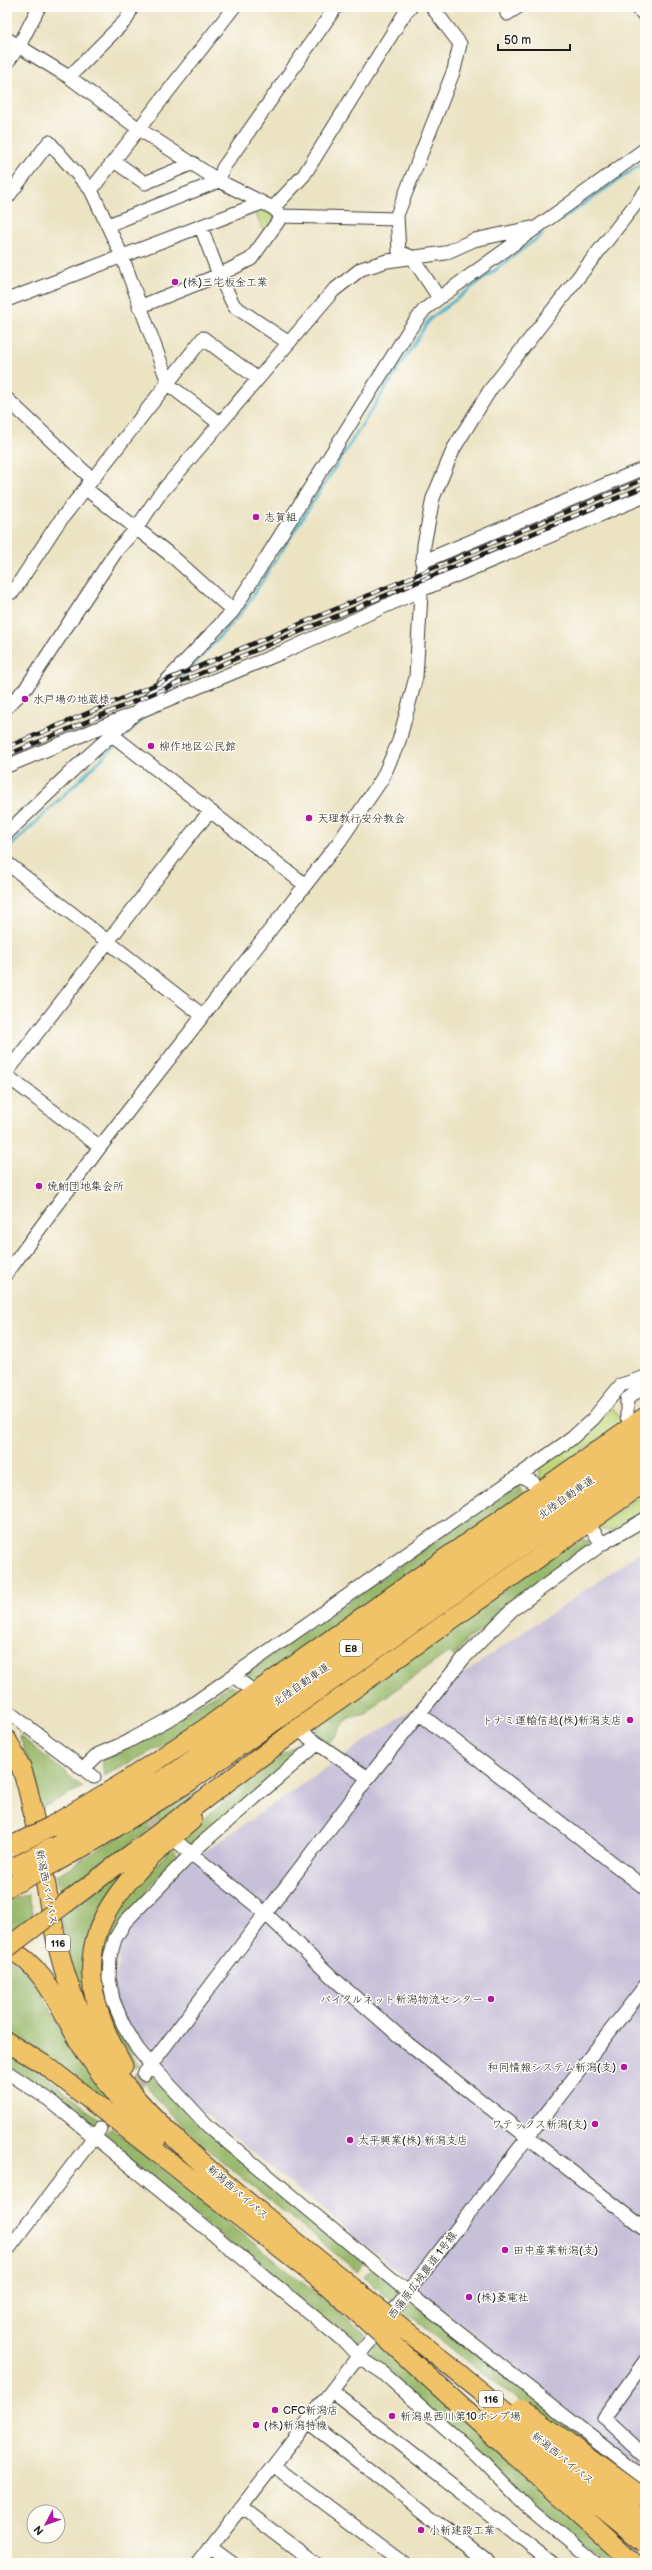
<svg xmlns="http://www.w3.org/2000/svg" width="652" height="2570" viewBox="0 0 652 2570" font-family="'Balsamiq Sans','Klee One',sans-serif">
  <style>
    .industrial { fill: #c7c0d9 }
    .green { fill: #bfd67a; stroke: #6e794b }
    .forest { fill: #97b76a; stroke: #5a6a43 }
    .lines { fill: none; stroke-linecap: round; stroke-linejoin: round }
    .stream { stroke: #4cb1cb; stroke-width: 3 }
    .minor-tunnel { stroke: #c2bba2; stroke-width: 13; stroke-dasharray: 13 6; stroke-linecap: butt }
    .minor-casing { stroke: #3b3a35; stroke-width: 15 }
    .highway-casing { stroke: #3b3a35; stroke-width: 21 }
    .minor { stroke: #fff; stroke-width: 13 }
    .highway { stroke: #f1c369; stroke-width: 19 }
    .rail-casing { stroke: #1c1c1c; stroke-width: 4.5 }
    .rail { stroke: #fdfcf7; stroke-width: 3; stroke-dasharray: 9; stroke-linecap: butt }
    .highway-bridge-casing { stroke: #3b3a35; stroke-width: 21; stroke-linecap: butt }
    .highway-bridge { stroke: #f1c369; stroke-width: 19 }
    .poi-dot { fill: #b5179e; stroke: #fdfcf7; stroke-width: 1.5 }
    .labels { text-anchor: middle; stroke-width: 3; stroke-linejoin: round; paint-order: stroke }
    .shield { fill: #fdfcf7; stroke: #605f5e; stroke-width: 1 }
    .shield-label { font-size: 10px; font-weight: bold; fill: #1c1c1c }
    .poi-label { font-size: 11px; fill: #1c1c1c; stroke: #fdfcf7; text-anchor: start }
    .street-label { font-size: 11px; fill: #1c1c1c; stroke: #fdfcf7 }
  </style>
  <rect width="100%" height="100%" fill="#fdfcf7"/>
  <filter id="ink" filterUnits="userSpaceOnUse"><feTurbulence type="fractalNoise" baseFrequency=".025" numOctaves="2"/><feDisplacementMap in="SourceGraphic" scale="8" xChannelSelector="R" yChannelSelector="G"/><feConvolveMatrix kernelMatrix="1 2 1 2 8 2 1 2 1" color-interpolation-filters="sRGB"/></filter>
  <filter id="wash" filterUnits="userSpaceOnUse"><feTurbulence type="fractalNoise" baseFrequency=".012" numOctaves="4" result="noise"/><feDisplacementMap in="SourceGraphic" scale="16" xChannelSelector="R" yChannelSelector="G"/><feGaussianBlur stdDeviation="0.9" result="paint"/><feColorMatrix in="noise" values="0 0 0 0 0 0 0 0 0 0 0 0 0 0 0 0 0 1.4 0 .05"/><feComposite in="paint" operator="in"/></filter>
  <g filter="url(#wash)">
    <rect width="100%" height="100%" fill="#ece3c3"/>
    <path class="industrial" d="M645,1549V2472L495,2352L137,2057L113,1994L122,1937L154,1886Z"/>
    <path class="green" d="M263,207L275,218L264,233L254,210Z
      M612,1407L623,1422L540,1481V1468L595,1425Z
      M645,1490V1516L637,1520L631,1518L612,1531L596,1529Z"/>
    <path class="forest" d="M517,1484L525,1494L252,1687L248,1672Z
      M579,1537L589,1542L582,1554L488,1628L468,1638L454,1657L449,1652L381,1700L367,1714L348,1718L335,1737L324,1746L309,1734L378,1678Z
      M230,1685L247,1693L195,1728L104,1776L102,1760L152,1735Z
      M19,1735L83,1787L41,1808L37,1785Z
      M302,1740L306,1753L195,1847L180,1840L234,1793Z
      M196,1789L197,1793L60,1898L57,1875Z
      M153,1843L108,1897L91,2008V2022L76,1982L61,1918Z
      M173,1847L180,1861L150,1885L108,1951C112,1975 121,2050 139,2064L136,2069L113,2035L104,2011L97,1945L127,1894Z
      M28,1894L35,1918L7,1939V1901Z
      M7,1958C40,1976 49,2010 67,2041C79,2061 98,2078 113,2096L107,2103L7,2033Z
      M7,2052L54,2082L100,2120L95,2127L87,2126L19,2072L7,2066Z
      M151,2077H155L365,2259L358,2272L207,2149L177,2121L146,2085Z
      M111,2128L366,2334L361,2341H350L103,2140V2135Z
      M372,2269L394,2283L399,2293L393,2301L364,2277Z
      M415,2303L645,2484V2493L467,2361L403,2310L407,2304Z
      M377,2343L626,2563H604L601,2561L531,2504L368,2355Z"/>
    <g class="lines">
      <path class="stream" d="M561,220L645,161
        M166,695L243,611L430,319L543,234
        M122,739L148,713
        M7,850L118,743"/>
    </g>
  </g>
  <g filter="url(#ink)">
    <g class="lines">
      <path class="minor-tunnel" d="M133,1808L168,1835
        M100,2129L144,2074"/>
      <g class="minor-casing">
        <path id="minor" d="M432,7L460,44L454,70L397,215L399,252L412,257L439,298
          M635,7L645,15
          M507,14L518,7
          M7,39L69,77L139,129L219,181L273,208L282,216L397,219
          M7,63L19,46L39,7
          M69,77L126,20L132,7
          M114,161L145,183L193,163
          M219,181L223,168L336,7
          M91,190L122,256L169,385L219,423
          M7,198L49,142L91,190L234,7
          M273,208L304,175L405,13L411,7
          M108,225L219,181
          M201,227L219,275L234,306L289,343
          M7,300L262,203
          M139,307L219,275L251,259L282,216
          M7,399L90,477L86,489L173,557L233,611
          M422,562L645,468
          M13,592L56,526L203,338L258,379
          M7,707L26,688L117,550L136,529L159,495L333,291L361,269L387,261L445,253L474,240L531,228
          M111,734L304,884
          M7,766L283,652L421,590L645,496
          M7,833L77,766L139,710L233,611L409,330L424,310L439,298L645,149
          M7,863L202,1015
          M7,1072L195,829L210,812
          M7,1076L100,1147
          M7,1273L100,1147L339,842L382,779L399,741L416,677L424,545L433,498L454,448L490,390L645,192
          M627,1417V1399L645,1386
          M520,1475L534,1483
          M591,1528L602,1544
          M233,1676L248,1687
          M7,1711L94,1777
          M420,1714L645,1888
          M305,1735L368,1778
          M317,1744L199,1846L125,1922L115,1939L110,1957L109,1978L113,2000L123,2024L137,2048L151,2065L208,2126L421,2303L645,2479
          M83,1769L99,1754L127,1742L180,1713L571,1439L593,1419L621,1385L645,1377
          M177,1842L265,1913L333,1978L407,2043L645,2229
          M7,2072L48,2099L346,2343L359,2357L382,2372L477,2456L523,2503L595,2563
          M144,2074L368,1778L463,1659L512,1610L602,1544L645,1519
          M7,2251L100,2129
          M645,2361L604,2418L645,2456
          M332,2391L552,2563
          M308,2422L488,2563
          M274,2466L404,2563
          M241,2507L315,2563
          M210,2547L232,2563
          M198,2563L645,1986"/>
      </g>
      <g class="highway-casing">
        <path id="highway" d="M7,1740L21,1767L27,1786C43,1849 47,1917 67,1979C75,2003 85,2029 99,2051C154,2134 260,2211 337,2275
          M50,1827L123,1783L203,1730L645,1417
          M51,1848L177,1771L645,1440
          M54,1863L97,1839L187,1783L645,1459
          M7,1887L20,1881
          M66,1903L303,1725L645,1482
          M7,1948C48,1967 62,2016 85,2051C106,2082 129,2114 156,2140
          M7,2042L48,2067L328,2286
          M123,2066C58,1951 100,1899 192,1820"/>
      </g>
      <use href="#minor" class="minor"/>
      <use href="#highway" class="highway"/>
      <g class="rail-casing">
        <path id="rail" d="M7,747L645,479
          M7,755L645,486"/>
      </g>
      <use href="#rail" class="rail"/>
      <g class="highway-bridge-casing">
        <path id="highway-bridge" d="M14,1845L50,1827
          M17,1866L51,1848
          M20,1881L54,1863
          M7,1948L66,1903
          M337,2275L645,2524
          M328,2286L634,2563
          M522,2409L645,2499
          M489,2416L645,2543"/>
      </g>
      <use href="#highway-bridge" class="highway-bridge"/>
    </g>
  </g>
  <g class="poi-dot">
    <circle cx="175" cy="282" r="4"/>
    <circle cx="256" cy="517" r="4"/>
    <circle cx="25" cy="699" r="4"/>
    <circle cx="151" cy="746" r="4"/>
    <circle cx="309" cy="818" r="4"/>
    <circle cx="39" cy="1186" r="4"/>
    <circle cx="630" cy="1720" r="4"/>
    <circle cx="491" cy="1999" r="4"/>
    <circle cx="624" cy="2067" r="4"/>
    <circle cx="595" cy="2124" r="4"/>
    <circle cx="350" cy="2140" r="4"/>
    <circle cx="505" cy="2250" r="4"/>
    <circle cx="469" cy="2297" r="4"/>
    <circle cx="275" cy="2410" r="4"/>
    <circle cx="392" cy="2416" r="4"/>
    <circle cx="256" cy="2425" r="4"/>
    <circle cx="421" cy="2530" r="4"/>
  </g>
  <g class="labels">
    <g class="shield">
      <rect x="340" y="1640" width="22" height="16" rx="3"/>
      <rect x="46" y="1935" width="24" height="16" rx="3"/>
      <rect x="479" y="2391" width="24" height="16" rx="3"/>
    </g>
    <g class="shield-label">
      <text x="351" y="1652">E8</text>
      <text x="58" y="1947">116</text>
      <text x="491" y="2403">116</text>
    </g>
    <g class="poi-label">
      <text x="183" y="286">(株)三宅板金工業</text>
      <text x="264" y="521">志賀組</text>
      <text x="33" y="703">水戸場の地蔵様</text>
      <text x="159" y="750">柳作地区公民館</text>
      <text x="317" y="822">天理教行安分教会</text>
      <text x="47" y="1190">焼鮒団地集会所</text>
      <text x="622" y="1724" text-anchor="end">トナミ運輸信越(株)新潟支店</text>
      <text x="483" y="2003" text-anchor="end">バイタルネット新潟物流センター</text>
      <text x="616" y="2071" text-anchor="end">和同情報システム新潟(支)</text>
      <text x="587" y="2128" text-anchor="end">ワテックス新潟(支)</text>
      <text x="358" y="2144">太平興業(株) 新潟支店</text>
      <text x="513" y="2254">田中産業新潟(支)</text>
      <text x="477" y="2301">(株)菱電社</text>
      <text x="283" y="2414">CFC新潟店</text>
      <text x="400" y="2420">新潟県西川第10ポンプ場</text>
      <text x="264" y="2429">(株)新潟特機</text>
      <text x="429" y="2534">小新建設工業</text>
    </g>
    <g class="street-label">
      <text transform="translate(566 1497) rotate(-35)" y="4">北陸自動車道</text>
      <text transform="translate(301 1684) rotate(-35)" y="4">北陸自動車道</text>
      <text transform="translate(47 1887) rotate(79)" y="4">新潟西バイパス</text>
      <text transform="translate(238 2192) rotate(41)" y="4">新潟西バイパス</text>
      <text transform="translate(422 2275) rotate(-53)" y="4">西蒲原広域農道 1号線</text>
      <text transform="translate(563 2458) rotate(39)" y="4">新潟西バイパス</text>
    </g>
  </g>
  <rect width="652" height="2570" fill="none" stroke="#fdfcf7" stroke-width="24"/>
  <g transform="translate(46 2524) rotate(229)"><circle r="19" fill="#fdfcf7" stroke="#a3a29f"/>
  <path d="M0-3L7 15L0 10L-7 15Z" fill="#b5179e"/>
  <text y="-6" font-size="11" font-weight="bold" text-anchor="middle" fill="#1c1c1c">N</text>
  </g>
  <path d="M498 44v6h72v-6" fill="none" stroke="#1c1c1c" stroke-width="2"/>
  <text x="504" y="44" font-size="12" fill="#1c1c1c" stroke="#fdfcf7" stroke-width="3" paint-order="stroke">50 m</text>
</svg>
